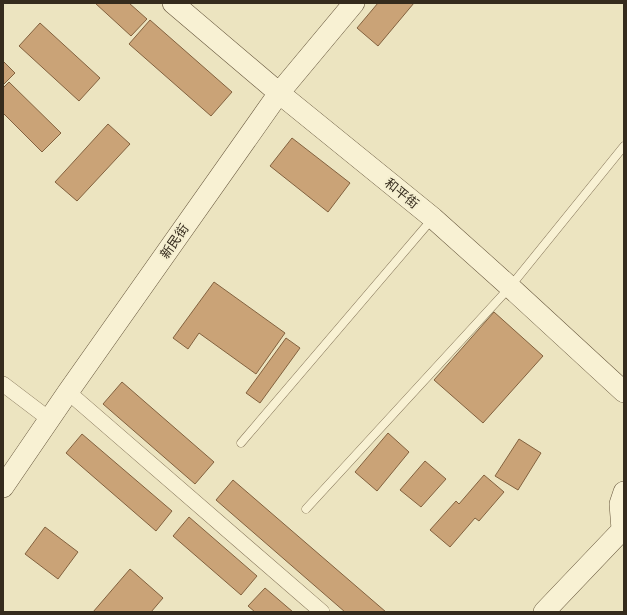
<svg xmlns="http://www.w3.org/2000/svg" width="627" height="615" viewBox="0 0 627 615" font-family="'Crimson Pro','Noto Sans SC',serif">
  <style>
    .building { fill: #caa377; stroke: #83623f }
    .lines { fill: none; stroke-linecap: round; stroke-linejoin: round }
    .lane-casing { stroke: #857559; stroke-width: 9 }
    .street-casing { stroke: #857559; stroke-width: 16 }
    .secondary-casing { stroke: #66563c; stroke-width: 22 }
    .lane { stroke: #f8f1d3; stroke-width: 8 }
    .street { stroke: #f8f1d3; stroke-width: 15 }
    .secondary { stroke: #f8f1d3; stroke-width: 21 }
    .labels { text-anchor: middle; stroke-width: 4; stroke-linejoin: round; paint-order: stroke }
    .street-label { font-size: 13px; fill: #352b1d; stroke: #f4eecf }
  </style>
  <rect width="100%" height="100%" fill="#ece4c0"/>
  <path class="building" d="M95,3H129L147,19L131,36Z
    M378,3H414L378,46L357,28Z
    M150,20L232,92L211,116L129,44Z
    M40,23L100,78L79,101L19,46Z
    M3,61L15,73L3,85Z
    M9,82L61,133L42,152L3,113V88Z
    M108,124L130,144L77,201L55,182Z
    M292,138L350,183L328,212L270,166Z
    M214,282L285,333L256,374L199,333L188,349L173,338Z
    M494,312L543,356L483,423L434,380Z
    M286,338L300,348L260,403L246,393Z
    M122,382L214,462L195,484L103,404Z
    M388,433L409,452L377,491L355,472Z
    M82,434L172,511L156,531L66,453Z
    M519,439L541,453L518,490L495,476Z
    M425,461L446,479L421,507L400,490Z
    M484,475L504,492L479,521L475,518L450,547L430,530L456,501L459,504Z
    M233,480L386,612H345L216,500Z
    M189,517L257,576L241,595L173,536Z
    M45,527L78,552L58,579L25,554Z
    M130,569L163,598L151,612H93Z
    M265,588L293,612H255L248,606Z"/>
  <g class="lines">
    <g class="lane-casing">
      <path id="lane" d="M241,443L433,218
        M306,509L510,287L624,146"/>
    </g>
    <g class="street-casing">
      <path id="street" d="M3,384L49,419
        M68,392L322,612"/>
    </g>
    <g class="secondary-casing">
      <path id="secondary" d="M173,3L279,93L433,218L510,287L624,392
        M3,487L68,392L279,93L354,3
        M622,529L620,504L624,492
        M544,612L624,528"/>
    </g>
    <use href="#lane" class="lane"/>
    <use href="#street" class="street"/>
    <use href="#secondary" class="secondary"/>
  </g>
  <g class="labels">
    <g class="street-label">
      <text transform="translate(402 193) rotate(39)" y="5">和平街</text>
      <text transform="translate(174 241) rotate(-55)" y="5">新民街</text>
    </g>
  </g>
  <rect width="627" height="615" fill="none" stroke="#352b1d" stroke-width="8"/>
</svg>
